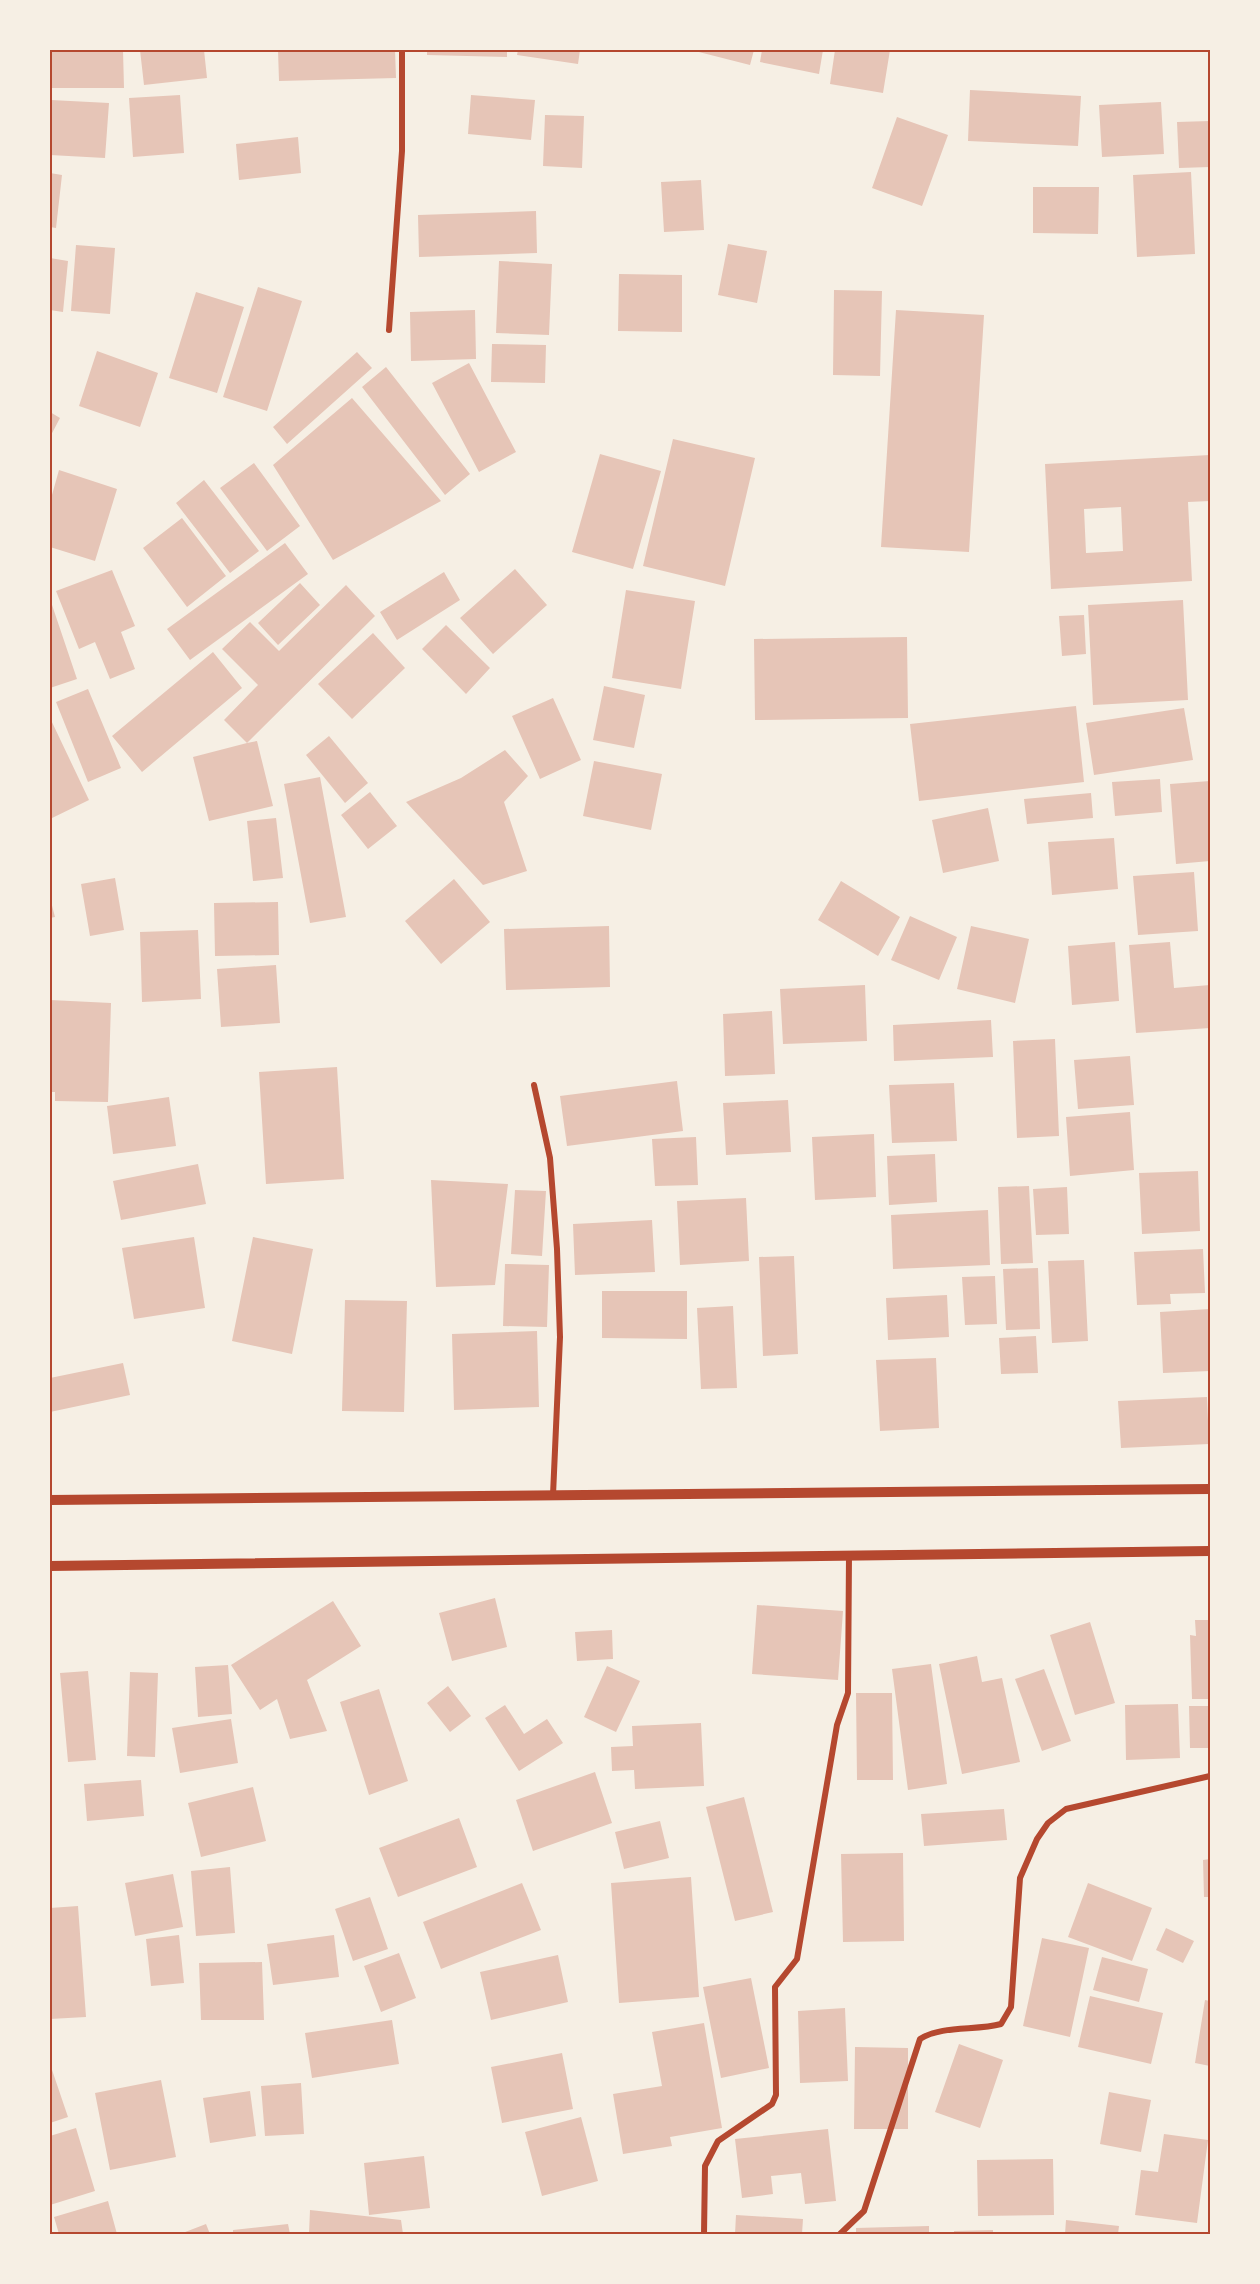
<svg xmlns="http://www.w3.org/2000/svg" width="1260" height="2284" viewBox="0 0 1260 2284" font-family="'PT Sans',sans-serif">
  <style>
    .building { fill: #e6c5b7; fill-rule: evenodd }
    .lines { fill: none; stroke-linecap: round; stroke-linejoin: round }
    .minor { stroke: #b5482f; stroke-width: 6 }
    .tertiary { stroke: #b5482f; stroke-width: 10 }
    .neatline { fill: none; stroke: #b5482f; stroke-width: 2 }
  </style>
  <rect width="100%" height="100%" fill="#f6efe4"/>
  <path class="building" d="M50,50H123L124,88H50Z
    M140,50H204L207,78L144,85Z
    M278,50H395L396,78L279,81Z
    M427,50H507V57L427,55Z
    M518,50H580L578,64L517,55Z
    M691,50H754L750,65Z
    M762,50H823L819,74L760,62Z
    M835,50H890L883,93L830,84Z
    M970,90L1081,96L1078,146L968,141Z
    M180,95L184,153L133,157L129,98Z
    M471,95L535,100L531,140L468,134Z
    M51,100L109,103L105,158L50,155Z
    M1161,102L1164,154L1102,157L1099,105Z
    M545,115L584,116L582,168L543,166Z
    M897,117L948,135L922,206L872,188Z
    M1210,121V167L1179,168L1177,122Z
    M298,137L301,173L239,180L236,144Z
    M1191,172L1195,254L1137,257L1133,175Z
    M50,173L62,175L56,228L50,227Z
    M701,180L704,230L664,232L661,182Z
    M1033,187H1099L1098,234L1033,233Z
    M536,211L537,253L419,257L418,215Z
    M728,244L767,251L757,303L718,295Z
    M76,245L115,248L110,314L71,311Z
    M50,258L68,261L63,312L50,310Z
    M499,261L552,264L549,335L496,333Z
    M619,274L682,275V332L618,331Z
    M258,287L302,301L267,411L223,397Z
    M834,290L882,291L880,376L833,375Z
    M196,292L244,307L217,393L169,378Z
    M475,310L476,359L411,361L410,312Z
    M896,310L984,315L969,552L881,547Z
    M492,344L546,345L545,383L491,382Z
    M97,351L158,373L140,427L79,406Z
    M357,352L372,368L287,444L273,427Z
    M469,363L516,452L479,472L432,383Z
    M386,367L470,474L445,495L362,387Z
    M352,398L441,501L333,560L273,465Z
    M50,412L60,418L50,437Z
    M673,439L755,458L725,586L643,566Z
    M600,454L661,471L633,569L572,552Z
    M1210,455V501L1188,502L1192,581L1051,589L1045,464ZM1121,507L1123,551L1086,553L1084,509Z
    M254,463L300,526L267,551L220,488Z
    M59,470L117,489L95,561L50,547V502Z
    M204,480L259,551L230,573L176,503Z
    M182,518L226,576L187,607L143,548Z
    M285,543L308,574L190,660L167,629Z
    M515,569L547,605L493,654L460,618Z
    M112,570L135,626L121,632L135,669L110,679L95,642L79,649L56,591Z
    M444,572L460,600L397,640L380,612Z
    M300,583L320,605L278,645L258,623Z
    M346,585L375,616L247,743L257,741L273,806L209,821L193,757L247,743L224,720L258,685L222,649L250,622L279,651Z
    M626,590L695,601L681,689L612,678Z
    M50,599L77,679L50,688Z
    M1183,600L1188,700L1093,705L1088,605Z
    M1084,615L1086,654L1062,656L1059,616Z
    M446,625L490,668L466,694L422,649Z
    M373,633L405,668L352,719L318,684Z
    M907,637L908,718L755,720L754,639Z
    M213,652L242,688L142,772L112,736Z
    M604,686L645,695L634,748L593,740Z
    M88,689L121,768L88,782L56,702Z
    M553,698L581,760L540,779L512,716Z
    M1076,706L1084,782L919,801L910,724Z
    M1184,708L1193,760L1094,775L1086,723Z
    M50,718L89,800L50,819Z
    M329,736L368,783L345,803L306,755Z
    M505,750L528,776L504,802L527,871L483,885L406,802L461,778Z
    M594,761L662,774L651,830L583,816Z
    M320,777L346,917L310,923L284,784Z
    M1160,779L1162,812L1115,816L1112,782Z
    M1210,781V861L1176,864L1170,784Z
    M370,792L397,826L368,849L341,815Z
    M1091,793L1093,818L1027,824L1024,799Z
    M988,808L999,861L943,873L932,820Z
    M276,818L283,878L253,881L247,821Z
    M1114,838L1118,889L1052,895L1048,842Z
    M1194,872L1198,931L1138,935L1133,876Z
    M115,878L124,930L90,936L81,884Z
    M454,879L490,922L441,964L405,921Z
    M841,881L900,917L878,956L818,920Z
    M50,898L55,917L50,918Z
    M278,902L279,955L215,956L214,903Z
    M910,916L957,937L939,980L891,960Z
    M609,926L610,987L506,990L504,929Z
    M971,926L1029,939L1015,1003L957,989Z
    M198,930L201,999L142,1002L140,932Z
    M1115,942L1119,1001L1072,1005L1068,946Z
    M1170,942L1174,988L1210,985V1028L1136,1033L1129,945Z
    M276,965L280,1023L221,1027L217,969Z
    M865,985L867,1041L783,1044L780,989Z
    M50,1000L111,1003L108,1102L55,1101V1092H50Z
    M772,1011L775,1074L725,1076L723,1014Z
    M991,1020L993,1057L894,1061L893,1025Z
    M1055,1039L1059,1136L1017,1138L1013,1041Z
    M1130,1056L1134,1105L1078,1109L1074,1060Z
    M337,1067L344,1179L266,1184L259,1072Z
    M677,1081L683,1131L567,1146L560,1096Z
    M954,1083L957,1141L892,1143L889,1085Z
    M169,1097L176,1146L113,1154L107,1106Z
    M788,1100L791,1152L726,1155L723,1103Z
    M1130,1112L1134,1170L1070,1176L1066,1117Z
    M874,1134L876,1197L815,1200L812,1137Z
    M696,1137L698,1185L655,1186L652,1139Z
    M935,1154L937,1202L889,1205L887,1156Z
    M198,1164L206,1204L121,1220L113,1181Z
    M1198,1171L1200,1231L1142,1234L1139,1173Z
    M431,1180L508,1184L495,1285L436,1287Z
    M1029,1186L1033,1263L1001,1264L998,1187Z
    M1067,1187L1069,1234L1036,1235L1033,1189Z
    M515,1190L546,1191L542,1256L511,1254Z
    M746,1198L749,1261L680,1265L677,1201Z
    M988,1210L990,1265L893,1269L891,1215Z
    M652,1220L655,1272L575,1275L573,1224Z
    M194,1237L205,1308L134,1319L122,1248Z
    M253,1237L313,1249L292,1354L232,1341Z
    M1203,1249L1205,1293L1170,1294L1171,1304L1137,1305L1134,1252Z
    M794,1256L798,1354L763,1356L759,1257Z
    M1084,1260L1088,1341L1052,1343L1048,1261Z
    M505,1264L549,1265L547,1327L503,1326Z
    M1038,1268L1040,1329L1006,1330L1003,1269Z
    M995,1276L997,1324L965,1325L962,1277Z
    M602,1291H687V1339L602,1338Z
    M947,1295L949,1337L888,1340L886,1298Z
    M345,1300L407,1301L404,1412L342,1411Z
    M733,1306L737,1388L701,1389L697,1308Z
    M1210,1309V1371L1163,1373L1160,1312Z
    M537,1331L539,1407L454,1410L452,1334Z
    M1036,1336L1038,1373L1001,1374L999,1338Z
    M936,1358L939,1428L880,1431L876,1360Z
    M123,1363L130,1395L50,1412V1378Z
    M1207,1397L1209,1444L1121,1448L1118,1401Z
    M495,1598L507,1647L452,1661L439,1613Z
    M333,1601L361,1646L307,1680L327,1731L290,1739L277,1699L260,1710L231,1665Z
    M757,1605L843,1611L838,1680L752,1674Z
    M1195,1620H1210V1699H1192L1190,1635L1196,1636Z
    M1090,1622L1115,1703L1075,1715L1050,1635Z
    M612,1630L613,1659L577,1661L575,1632Z
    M977,1656L982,1682L1002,1678L1020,1762L962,1774L939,1664Z
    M931,1664L947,1784L908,1790L892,1669Z
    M228,1665L232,1714L198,1717L195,1667Z
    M607,1666L640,1681L616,1732L584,1717Z
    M1044,1669L1071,1741L1042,1751L1015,1679Z
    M88,1671L96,1760L68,1762L60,1673Z
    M130,1672L158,1673L155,1757L127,1756Z
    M448,1686L471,1716L450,1732L427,1703Z
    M379,1689L408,1781L369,1795L340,1702Z
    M856,1693H892L893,1780H857Z
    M1178,1704L1180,1758L1126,1760L1125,1705Z
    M505,1705L524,1734L547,1719L563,1743L519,1771L485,1718Z
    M1189,1706H1210V1748H1190Z
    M231,1719L238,1763L180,1773L172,1728Z
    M701,1723L704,1786L635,1789L634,1770L612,1771L611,1747L633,1746L632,1726Z
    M595,1772L612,1823L533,1851L516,1800Z
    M141,1780L144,1816L87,1821L84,1784Z
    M253,1787L266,1841L201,1857L188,1803Z
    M744,1797L773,1912L735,1921L706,1807Z
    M1004,1809L1007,1840L924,1846L921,1814Z
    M459,1818L477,1867L398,1897L379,1848Z
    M660,1821L669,1858L624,1869L615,1832Z
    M903,1853L904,1941L843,1942L841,1854Z
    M1210,1859V1897H1204L1203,1860Z
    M230,1867L235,1933L196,1936L191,1871Z
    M173,1874L183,1927L135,1936L125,1883Z
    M691,1877L699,1997L619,2003L611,1883Z
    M522,1883L541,1930L441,1969L423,1922Z
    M1088,1883L1152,1908L1132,1961L1068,1937Z
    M370,1897L388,1949L353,1961L335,1909Z
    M78,1906L86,2017L50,2019V1908Z
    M1166,1928L1194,1941L1183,1963L1156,1950Z
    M179,1935L184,1983L151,1986L146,1939Z
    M334,1935L339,1977L273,1985L267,1944Z
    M1042,1938L1089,1948L1070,2037L1023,2026Z
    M399,1953L416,1998L381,2012L364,1966Z
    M558,1955L568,2002L491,2020L480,1972Z
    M1102,1957L1148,1969L1139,2002L1093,1990Z
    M262,1962L264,2020H201L199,1963Z
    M751,1978L769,2068L721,2078L703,1987Z
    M1090,1996L1163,2013L1151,2064L1078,2047Z
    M1205,2000L1210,2001V2066L1195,2063Z
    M845,2008L848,2081L800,2083L798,2011Z
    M392,2020L399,2064L312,2078L305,2033Z
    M704,2023L722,2128L670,2137L672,2146L623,2154L613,2094L662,2086L652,2032Z
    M959,2044L1003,2060L980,2128L935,2112Z
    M855,2047L908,2048V2129H854Z
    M562,2053L573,2109L502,2123L491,2067Z
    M50,2064L68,2117L50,2123Z
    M161,2080L176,2157L110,2170L95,2093Z
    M301,2083L304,2134L265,2136L261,2086Z
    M250,2091L256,2136L210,2143L203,2098Z
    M1109,2092L1151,2100L1141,2152L1100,2144Z
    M581,2117L598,2181L542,2196L525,2132Z
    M76,2128L95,2191L50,2205V2136Z
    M828,2129L836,2201L805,2204L801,2173L771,2176L773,2194L742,2198L735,2139Z
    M1164,2134L1208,2140L1197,2223L1135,2215L1141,2170L1158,2172Z
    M424,2156L430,2208L369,2215L364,2163Z
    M1053,2159L1054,2215L978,2216L977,2160Z
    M108,2201L117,2234H59L54,2217Z
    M310,2210L401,2220L403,2234H309Z
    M736,2215L803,2219L802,2234H735Z
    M1066,2220L1119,2226L1118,2234H1065Z
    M206,2224L210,2234H180Z
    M288,2224L290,2234H233V2230Z
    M929,2226V2234H856V2228Z
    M993,2230V2234H954V2231Z"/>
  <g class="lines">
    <path class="minor" d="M389,330L402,151V50
      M534,1085L550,1158L557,1249L560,1337L553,1495
      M704,2234L705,2166L718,2141L772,2104L776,2095L775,1987L797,1959L837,1725L848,1693L849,1555
      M840,2234L864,2211L920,2039C942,2025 976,2031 1001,2024L1011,2007L1020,1878L1037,1839L1048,1823L1066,1809L1210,1776"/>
    <path class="tertiary" d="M50,1500L1210,1489
      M50,1566L1210,1551"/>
  </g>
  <rect width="1260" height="2284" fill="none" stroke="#f6efe4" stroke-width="102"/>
  <rect x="51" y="51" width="1158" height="2182" class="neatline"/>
</svg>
